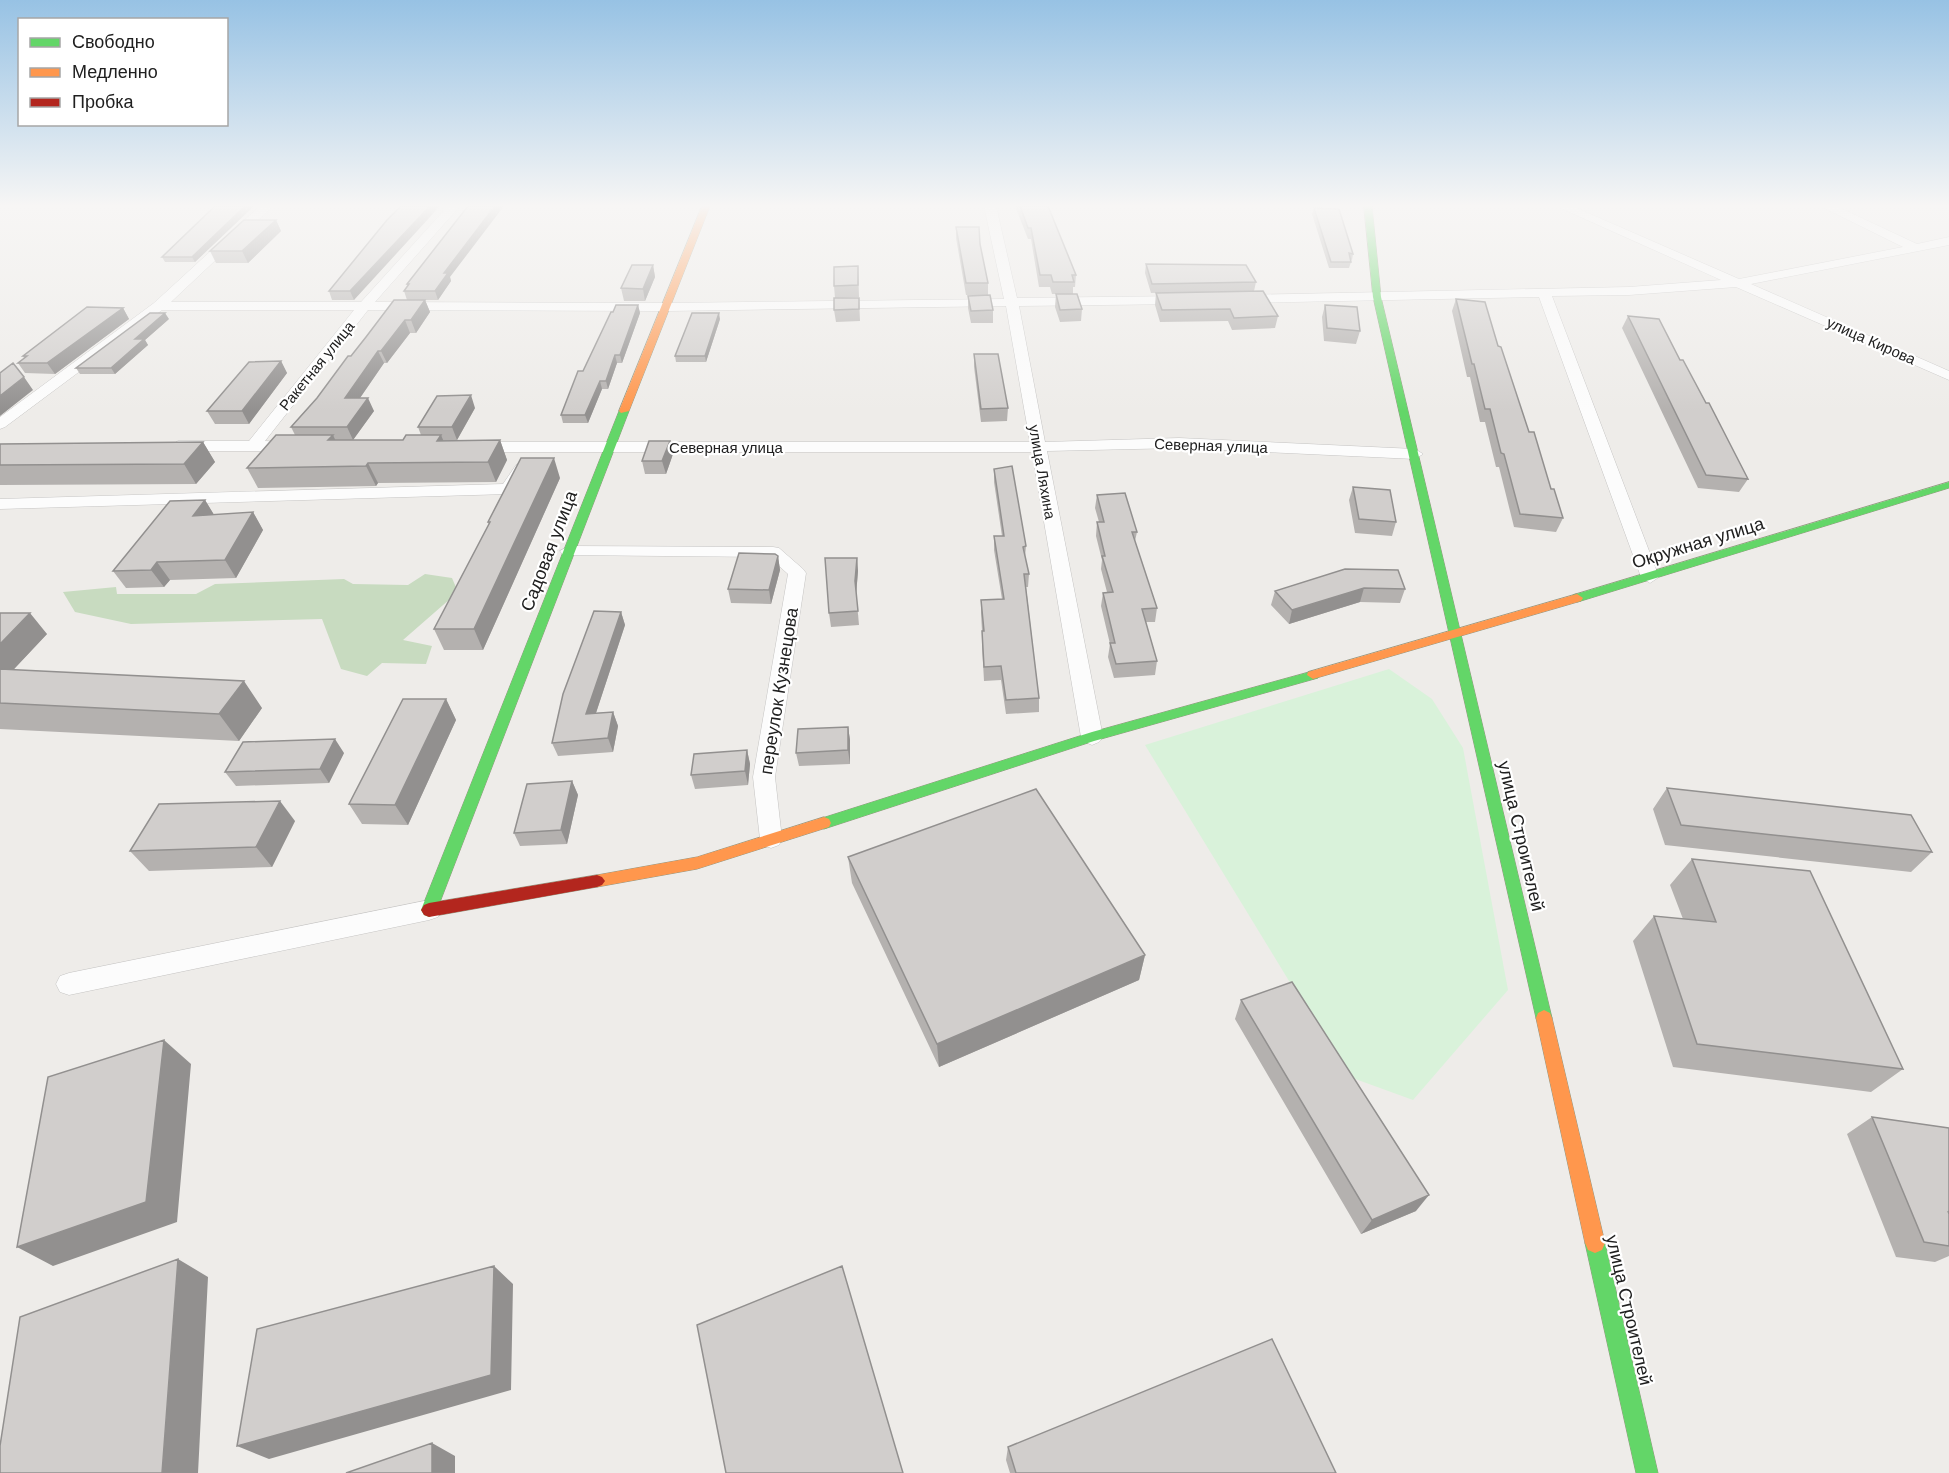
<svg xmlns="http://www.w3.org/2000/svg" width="1949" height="1473" viewBox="0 0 1949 1473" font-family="Helvetica,sans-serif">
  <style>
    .forest { fill: #c8dbc0 }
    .park { fill: #d9f2da }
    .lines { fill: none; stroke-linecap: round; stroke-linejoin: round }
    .street-casing { stroke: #c5c4c3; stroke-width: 1 }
    .fast-casing { stroke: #949781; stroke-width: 1 }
    .slow-casing { stroke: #949781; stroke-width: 1 }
    .jam-casing { stroke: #949781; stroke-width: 1 }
    .street { fill: #fcfcfc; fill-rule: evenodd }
    .fast { fill: #63d668; fill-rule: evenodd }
    .slow { fill: #ff974d; fill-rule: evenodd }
    .jam { fill: #b3261e; fill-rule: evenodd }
    .wall { fill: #b4b1af }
    .shaded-wall { fill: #92908f }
    .building { fill: #d1cecc; stroke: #92908f; stroke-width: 1.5 }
    .labels { text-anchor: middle; stroke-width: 4.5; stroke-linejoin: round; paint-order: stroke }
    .far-street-label { font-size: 15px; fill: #202020; stroke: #fff }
    .street-label { font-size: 18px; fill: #202020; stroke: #fff }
  </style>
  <rect width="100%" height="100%" fill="#eeece9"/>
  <path class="forest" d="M425,574L452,578L458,592L403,640L432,646L426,664L382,663L367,676L341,669L322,619L131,624L75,612L63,592L116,587L117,594H196L215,584L344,579L353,584L408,585Z"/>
  <path class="park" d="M1389,669L1432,699L1463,748L1508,990L1413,1100L1347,1076L1145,745Z"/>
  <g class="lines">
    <g class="street-casing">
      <path id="street" d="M260,206H273L171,302H361L448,206H460L375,302L667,303L1004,299L984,206H996L1017,298L1185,296L1192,300L1185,304L1019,306L1045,442L1179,438L1415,449L1423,454L1415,459L1179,448L1047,451L1103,737L1099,742L1092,745L1085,742L1081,737L1032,452H475L467,447L475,442H1030L1006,306L667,311L368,310L265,441L299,443L301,446L299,449L293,451H178L170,446L178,441H249L354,310H162L5,427L0,429V417L154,303Z
        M1556,206H1572L1739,279L1903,247L1820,206H1836L1917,244L1949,237V245L1751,284L1949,371V380L1736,287L1629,295L1552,296L1659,577L1650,583L1641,577L1539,297L1240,303L1233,299L1240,295L1629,287L1721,280Z
        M522,463L530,468L514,492L508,494L0,509V499L503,484L516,465Z
        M569,546L773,547L779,548L803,569L806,573L775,777L782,839L779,845L771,848L763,845L760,839L753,777L788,574L769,557L563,555L560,551Z
        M429,900L438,903L441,910L438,917L429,920L69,995L60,992L56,984L60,976L69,973Z"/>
    </g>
    <g class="fast-casing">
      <path id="fast" d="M1364,206H1372L1381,297L1552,1018L1550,1023L1544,1026L1538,1023L1536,1018L1373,297Z
        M624,408L629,411L437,910L434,915L429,917L424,915L421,910L619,411Z
        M1949,482V488L1581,601L1577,602L1571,598L1573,595Z
        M1313,671L1318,672L1319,675L1318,678L1094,741L824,829L819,827L817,823L819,819L1092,732Z
        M1595,1233L1602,1236L1605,1243L1658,1473H1636L1585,1243L1588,1236Z"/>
    </g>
    <g class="slow-casing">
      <path id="slow" d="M702,206H710L629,411L621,413L619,411Z
        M1577,594L1583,598L1581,601L1313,679L1307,675L1308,672Z
        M824,817L829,819L831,823L829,827L697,869L597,887L592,885L589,881L592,877L597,875L697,857Z
        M1544,1010L1550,1013L1552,1018L1605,1243L1602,1250L1595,1253L1588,1250L1585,1243L1536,1018L1538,1013Z"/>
    </g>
    <g class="jam-casing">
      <path id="jam" d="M597,875L602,877L605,881L602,885L597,887L429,917L424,915L421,910L424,905L429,903Z"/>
    </g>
    <use href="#street" class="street"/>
    <use href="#fast" class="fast"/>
    <use href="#slow" class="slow"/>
    <use href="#jam" class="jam"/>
  </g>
  <path class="wall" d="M215,206H254L195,262H165L162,257Z
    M401,206L354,300H332L329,291Z
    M1015,206H1048L1076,275L1075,287H1073V294H1052L1050,287H1039L1031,239H1028Z
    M1314,208L1353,254L1352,260L1350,259L1351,262L1349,268H1329L1312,214Z
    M276,220L281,231L248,263H216L210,251Z
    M956,227L980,244L988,283V295H966L956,238Z
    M1146,264L1256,282L1254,291L1151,293L1145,273Z
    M653,265L655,277L645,301H624L621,288Z
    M858,266L859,297L835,298L834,286Z
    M450,277L451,281L438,300H407L404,291L408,286L407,284Z
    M1156,293L1278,316L1275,328L1232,330L1228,321L1160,322L1155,305Z
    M1056,294L1082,309L1081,321L1060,322L1055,307Z
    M968,296L993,310V323H971L968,308Z
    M859,298L860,321L836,322L834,310Z
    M1456,299L1498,346L1529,432L1563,518L1556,532L1514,527L1499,467H1496L1485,422H1480L1470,377H1467L1452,311Z
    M425,300L430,312L416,333H410L387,363H384L360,398L374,411L353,440H403L421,435L418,427L475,408L457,440H443H500L507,460L496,482L378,483L376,486L258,488L247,468L295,435L291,427L317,398L351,356Z
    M638,305L640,313L622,363H617L608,389H602L588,423H563L561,415L583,371L613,312Z
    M1325,305L1360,331L1356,344L1324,341L1322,317Z
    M123,308L129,319L55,374L25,373L18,363L24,358L23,356Z
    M1628,316L1680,360L1706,403L1748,479L1739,492L1698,488L1622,328Z
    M169,319L145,340L148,345L115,374H80L76,368Z
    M720,319L706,362H676L675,356Z
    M974,354L1008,408L1007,421L981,422L974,367Z
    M281,361L287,373L249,424H215L207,411Z
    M670,441L673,454L666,474H645L642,461Z
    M203,442L215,462L196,484L0,485V444Z
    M994,469L1026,546L1025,557L1029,574L1028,587H1026L1039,698V712L1006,714L1001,680L984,681L982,645V631L981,613V600L1002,599L994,550V536H1002L994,482Z
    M560,478L483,650H444L434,629L489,525L488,522Z
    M1353,487L1396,522L1392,536L1355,533L1349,500Z
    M1097,495L1137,532L1135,541L1157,608L1155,622H1146L1157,661L1155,675L1114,678L1108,657L1110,644L1101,606L1103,593L1107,592L1101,569L1102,560L1096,536L1097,522H1099L1095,508Z
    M205,500L214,515L253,512L263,530L236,578L170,580L164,587L126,588L113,571Z
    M778,556L780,570L771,604L731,603L728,589Z
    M857,558L858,571L856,595L859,625L831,627L829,613Z
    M1345,569L1405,589L1400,603L1360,602L1289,624L1271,605L1275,591Z
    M621,612L625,625L596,713L613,712L618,726L613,752L558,756L552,743Z
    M0,613L47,634L13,670L262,708L239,741L0,729Z
    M446,699L456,720L408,825L362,824L349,804Z
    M848,727L850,740V764L799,766L796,753Z
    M747,750L750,764L748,785L695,789L691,775Z
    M344,753L329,783L236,786L225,772Z
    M572,781L578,795L567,844L520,846L514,833Z
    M1667,788L1932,852L1911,872L1665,845L1653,809Z
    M295,821L272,867L149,871L130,851Z
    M848,857L1145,955L1139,980L939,1067L852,883Z
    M1692,859L1903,1069L1871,1092L1673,1067L1633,941L1654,916L1683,919L1670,885Z
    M1241,1000L1416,1211L1361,1234L1235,1019Z
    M1872,1117L1949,1128V1256L1935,1262L1896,1257L1847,1134Z
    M1008,1447L1336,1473H1010L1006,1460Z"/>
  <path class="shaded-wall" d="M245,206H254L195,262L192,257Z
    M430,206H440L354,300L350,291Z
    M495,206H504L450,277L451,281L438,300L435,291L444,273Z
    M276,220L281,231L248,263L242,251Z
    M653,265L655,277L645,301L643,289Z
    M425,300L430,312L416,333L411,320Z
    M638,305L640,313L622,363L620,355Z
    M123,308L129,319L55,374L47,363Z
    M165,313L169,319L145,340L148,345L115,374L111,368L135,339Z
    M719,313L720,319L706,362L705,356Z
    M405,320L410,333L387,363L381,351Z
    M378,351L384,363L351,411L345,398Z
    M615,355L617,363L608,389L606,381Z
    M281,361L287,373L249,424L242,411Z
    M24,377L33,390L0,416V396Z
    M600,381L602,389L588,423L585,415Z
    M471,395L475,408L457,440L452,427Z
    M368,398L374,411L353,440L347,427Z
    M333,435L342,454L328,440Z
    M441,435L449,454L437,441Z
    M500,440L507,460L496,482L488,462Z
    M670,441L673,454L666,474L662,461Z
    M203,442L215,462L196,484L184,464Z
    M554,458L560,478L483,650L474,629Z
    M368,463L378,483L376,486L366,466Z
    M205,500L216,518L193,516Z
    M253,512L263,530L236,578L225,560Z
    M778,556L780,570L771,604L769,590Z
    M857,558L858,571L856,595L859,625L855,581Z
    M157,562L170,580L164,587L151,570Z
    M1364,588L1360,602L1289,624L1292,610Z
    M621,612L625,625L591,728L586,714Z
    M30,613L47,634L0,684V644Z
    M244,681L262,708L239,741L219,714Z
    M446,699L456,720L408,825L395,805Z
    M613,712L618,726L613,752L608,738Z
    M848,727L850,740V764L848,750Z
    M335,739L344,753L329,783L320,769Z
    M747,750L750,764L748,785L745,771Z
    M572,781L578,795L567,844L561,830Z
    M280,801L295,821L272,867L256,847Z
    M1145,955L1139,980L939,1067L937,1044Z
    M164,1040L191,1064L177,1222L53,1266L17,1247Z
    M1429,1195L1416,1211L1361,1234L1372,1220Z
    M178,1259L208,1277L198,1473H162Z
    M494,1266L513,1284L511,1390L269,1459L237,1446Z
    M432,1443L455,1456V1473H432Z"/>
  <path class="building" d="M215,206H245L192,257H162Z
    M401,206H430L350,291H329L387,220Z
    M468,206H495L444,273H448L435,291H404L409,284H407Z
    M1020,206H1048L1076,275H1072L1074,282H1053L1051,275H1040L1031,228H1028Z
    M1314,208L1339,209L1353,254L1349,253L1351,262H1331Z
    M244,220H276L242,251H210Z
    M956,227H979L980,244L988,283H966Z
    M1146,264L1246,265L1256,282L1152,284Z
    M632,265H653L643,289L621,288Z
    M858,266V285L834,286V267Z
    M1263,291L1278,316L1234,318L1230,309L1162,310L1156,293Z
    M1056,294H1077L1082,309L1060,310Z
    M990,295L993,310L971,311L968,296Z
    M834,298H859V309L834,310Z
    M1456,299L1485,302L1498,346L1501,347L1529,432H1534L1551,489H1554L1563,518L1520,514L1504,454L1501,453L1490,409H1485L1474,364H1472Z
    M394,300H425L411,320H405L381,351H378L345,398H368L347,427H291L317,398L348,356H351L366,337Z
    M616,305H638L620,355H615L606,381H600L585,415H561L578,371H583L611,312H613Z
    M1325,305L1357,307L1360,331L1327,328Z
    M87,307L123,308L47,363H18L27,356H23Z
    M150,313H165L135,339H144L111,368H76Z
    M692,313H719L705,356H675Z
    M1628,316L1659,319L1680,360H1683L1706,403H1709L1748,479L1706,475Z
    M974,354H998L1008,408L981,409Z
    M281,361L242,411H207L249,362Z
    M13,363L24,377L0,396V373Z
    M471,395L452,427H418L437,396Z
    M276,435H333L328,440H403L406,435H441L437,441L500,440L488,462L368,463L366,466L247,468Z
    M649,441H670L662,461H642Z
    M203,442L184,464L0,465V444Z
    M521,458H554L474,629H434L490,522H488Z
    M1012,466L1026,546L1023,547L1029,574H1024L1039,698L1006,700L1001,666L984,667L982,631H984L981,600L1004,599L994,536H1004L994,469Z
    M1353,487L1390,490L1396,522L1359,519Z
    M1125,493L1137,532H1132L1157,608L1142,609L1157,661L1116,664L1110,643H1115L1103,593L1113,592L1102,556H1105L1097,522H1104L1097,495Z
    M205,500L193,516L253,512L225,560L157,562L151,570L113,571L170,501Z
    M739,553L775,554L778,556L769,590L728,589Z
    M825,558H857L855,581L858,611L829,613Z
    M1345,569L1398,570L1405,589L1364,588L1292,610L1275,591Z
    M594,611L621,612L586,714L613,712L608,738L552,743L563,694Z
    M0,613H30L0,644Z
    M0,669L244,681L219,714L0,703Z
    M403,699H446L395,805L349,804Z
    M848,727V750L796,753L798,729Z
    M335,739L320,769L225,772L243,742Z
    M747,750L745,771L691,775L694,754Z
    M572,781L561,830L514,833L527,784Z
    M1667,788L1911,815L1932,852L1681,825Z
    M1036,789L1145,955L937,1044L848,857Z
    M280,801L256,847L130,851L159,804Z
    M1692,859L1810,871L1903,1069L1697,1044L1654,916L1716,922Z
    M1292,982L1429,1195L1372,1220L1241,1000Z
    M164,1040L146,1202L17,1247L48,1077Z
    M1872,1117L1949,1128V1212L1948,1211L1949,1214V1246L1924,1242Z
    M178,1259L162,1473H0V1446L20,1317Z
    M494,1266L491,1375L237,1446L257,1329Z
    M842,1266L903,1473H726L697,1325Z
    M1272,1339L1336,1473H1016L1008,1447Z
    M432,1443V1473H346Z"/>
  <linearGradient id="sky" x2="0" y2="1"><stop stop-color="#97c2e4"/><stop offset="0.5" stop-color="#f7f6f5"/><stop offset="1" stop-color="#f7f6f5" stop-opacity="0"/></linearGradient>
  <rect width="1949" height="412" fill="url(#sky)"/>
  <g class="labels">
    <g class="far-street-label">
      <text transform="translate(1871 341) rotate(24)" y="5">улица Кирова</text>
      <text transform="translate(317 366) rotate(-51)" y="5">Ракетная улица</text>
      <text transform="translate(1211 446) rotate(2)" y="5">Северная улица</text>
      <text x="726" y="453">Северная улица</text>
      <text transform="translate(1042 472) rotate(80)" y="5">улица Ляхина</text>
    </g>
    <g class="street-label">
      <text transform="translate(1698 543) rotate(-17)" y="6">Окружная улица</text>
      <text transform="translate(549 551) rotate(-69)" y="6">Садовая улица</text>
      <text transform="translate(779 691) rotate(-81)" y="6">переулок Кузнецова</text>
      <text transform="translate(1521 836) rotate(77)" y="6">улица Строителей</text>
      <text transform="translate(1629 1310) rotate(77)" y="6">улица Строителей</text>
    </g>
  </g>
  <rect x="18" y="18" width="210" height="108" fill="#ffffff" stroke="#a6a6a6" stroke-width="1.5"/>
  <rect x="30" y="38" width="30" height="9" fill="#63d668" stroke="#a6a6a6" stroke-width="1.5"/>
  <text x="72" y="48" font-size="18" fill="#202020">Свободно</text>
  <rect x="30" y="68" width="30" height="9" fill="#ff974d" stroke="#a6a6a6" stroke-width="1.5"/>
  <text x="72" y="78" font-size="18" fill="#202020">Медленно</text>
  <rect x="30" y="98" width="30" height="9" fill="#b3261e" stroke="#a6a6a6" stroke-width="1.5"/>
  <text x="72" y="108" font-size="18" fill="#202020">Пробка</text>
</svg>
